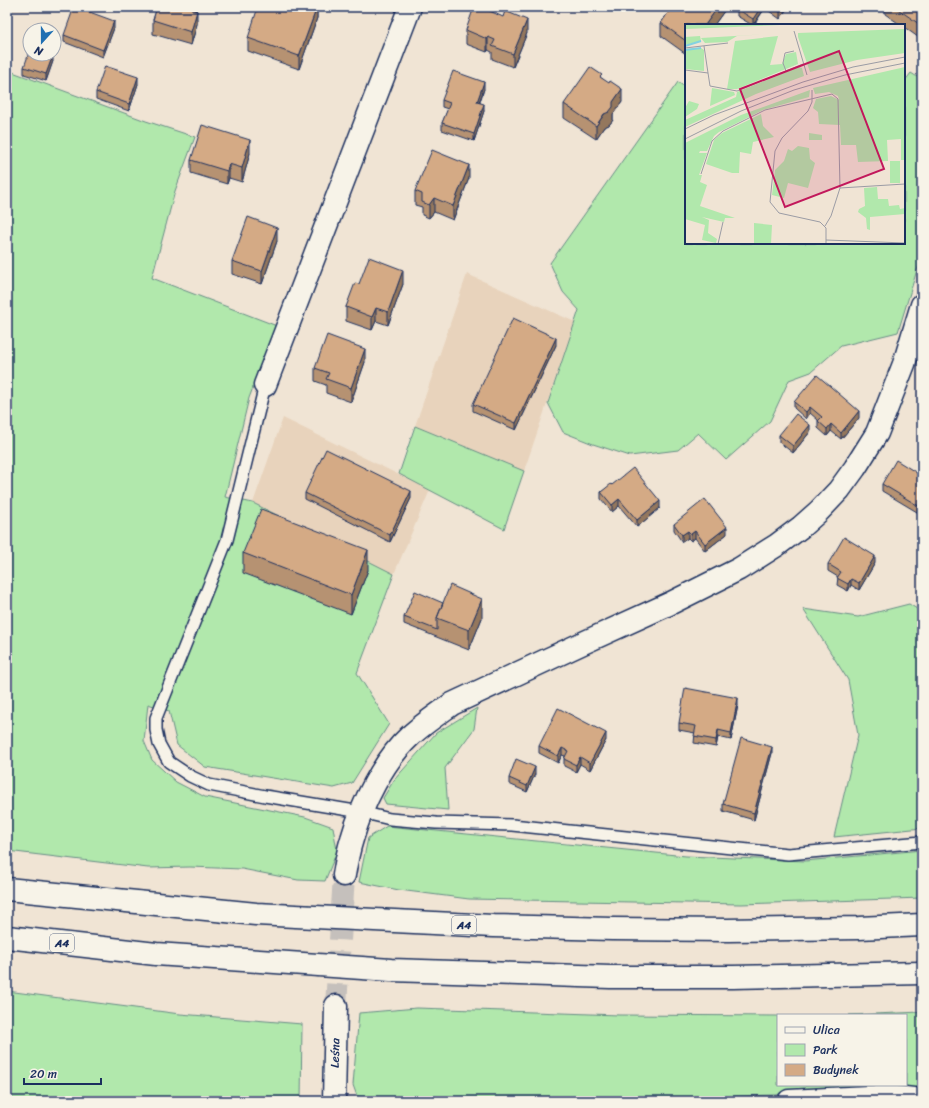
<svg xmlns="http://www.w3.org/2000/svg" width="929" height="1108" viewBox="0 0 929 1108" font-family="Sriracha,sans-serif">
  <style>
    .built { fill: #e8d3bc }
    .green { fill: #b1e8ac; stroke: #668c85 }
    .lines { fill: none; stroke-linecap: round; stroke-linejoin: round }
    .street-tunnel { stroke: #c5c0bc; stroke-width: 22; stroke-dasharray: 22 11; stroke-linecap: butt }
    .lane-casing { stroke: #1b2f5e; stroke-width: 14 }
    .street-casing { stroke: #1b2f5e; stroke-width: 25 }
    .highway-casing { stroke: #1b2f5e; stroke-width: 25 }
    .lane { stroke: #f7f3e8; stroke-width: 11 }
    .street { stroke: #f7f3e8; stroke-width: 22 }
    .highway { stroke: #f7f3e8; stroke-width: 22 }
    .wall { fill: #b69272; stroke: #1b2f5e }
    .shaded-wall { fill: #94775d; stroke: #1b2f5e }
    .building { fill: #d4aa85; stroke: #1b2f5e }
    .labels { text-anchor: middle; stroke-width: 3; stroke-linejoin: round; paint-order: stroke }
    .shield { fill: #f7f3e8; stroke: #5d6a87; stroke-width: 1 }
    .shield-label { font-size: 11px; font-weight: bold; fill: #1b2f5e }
    .street-label { font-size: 12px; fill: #1b2f5e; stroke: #f7f3e8 }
    .inset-river { fill: none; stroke: #83d2e0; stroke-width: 2 }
    .inset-road { fill: none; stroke: #9b9ca5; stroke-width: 1 }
    .view { fill: #c2185b; fill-opacity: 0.15; stroke: #c2185b; stroke-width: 2 }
    .inset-edge { fill: none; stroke: #1b2f5e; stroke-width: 2 }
  </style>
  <rect width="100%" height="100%" fill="#f0e4d4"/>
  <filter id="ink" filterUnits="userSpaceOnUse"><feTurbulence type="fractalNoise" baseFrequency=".025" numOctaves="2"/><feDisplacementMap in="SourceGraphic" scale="8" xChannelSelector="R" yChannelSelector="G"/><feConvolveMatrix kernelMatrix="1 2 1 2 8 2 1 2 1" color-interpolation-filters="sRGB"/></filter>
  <g filter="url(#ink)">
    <path class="built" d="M467,274L575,322L524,471L415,426Z
      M283,418L430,490L394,574L253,503Z"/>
    <path class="green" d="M7,70L146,121L195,137L175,191L152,278L277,326L249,398L225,497L253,503L394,574L357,673L389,724L352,783L334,788L205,767L177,745L169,711L148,704L144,741L152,760L176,782L205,797L305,817L333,827L337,851L325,881L298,880L242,869L190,867L148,868L7,851Z
      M911,73L922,80V260L917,270L898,332L841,346L811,372L789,380L770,421L726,460L698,433L678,450L630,456L593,444L563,432L548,403L579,310L563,292L550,263L678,82L686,88V243H904V82Z
      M415,426L524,471L504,529L399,474Z
      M909,604L922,612V828L834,837L858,735L848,680L803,609L858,617Z
      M477,708L474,729L445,768L448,810L386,804L383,798L394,780L436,733Z
      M387,826L686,856L805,861L922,850V898L741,904L469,899L399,890L359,882L368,838Z
      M7,991L180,1014L302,1024L301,1101H7Z
      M417,1008L619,1015L778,1016V1085H906V1015H849L922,1012V1092L894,1091L593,1101H380V1099L357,1096L353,1085L359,1013Z"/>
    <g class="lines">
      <path class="street-tunnel" d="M336,1006L344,875"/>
      <g class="lane-casing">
        <path id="lane" d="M265,385L227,540L156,718V730L159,744L169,762L190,776L209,785L265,796L361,812L390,819L436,823L512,825L788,854L922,842"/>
      </g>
      <g class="street-casing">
        <g id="street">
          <path d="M265,385L410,7"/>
          <path d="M344,875C346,863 348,851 352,839C362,804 383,761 410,736C423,724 438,714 452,704L583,643L669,604L739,569L777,545L801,527L819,511L839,490L855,468L877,433L904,364L922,305"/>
          <path id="s1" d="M334,1101L336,1006"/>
          <path d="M789,1101L887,1096L922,1100"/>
        </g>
      </g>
      <g class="highway-casing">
        <path id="highway" d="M7,889L256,914L493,926L612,929L728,930L859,928L922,925
          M7,937L156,954L391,970L610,977H733L922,973"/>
      </g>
      <use href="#lane" class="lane"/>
      <use href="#street" class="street"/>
      <use href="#highway" class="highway"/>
    </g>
    <path class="wall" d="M157,7H197L196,11L197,24L191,45L153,34V20Z
      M317,7V18L299,69L248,51V38Z
      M672,7H727L714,25H686V54L661,36V23Z
      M739,7H788L780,19L765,8L754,25H752L737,16V9Z
      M885,7H922V40L904,27V25H901L885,14Z
      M114,28L103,57L64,42V35Z
      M466,30L527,33L513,67L492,59V52L488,50L487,52L466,44Z
      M53,61L46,81L24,74V67Z
      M602,78L622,102L613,114V120L609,125L604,127L596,139L564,118V104Z
      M138,84L129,111L96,99V92Z
      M484,89L480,102L484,111L474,141L442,130V123L448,109L442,107V100Z
      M250,153L242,182L229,178L227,184L191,173V160Z
      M469,178L453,220L434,212L429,218L422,215V207L415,205V191Z
      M277,241L262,284L232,274V261Z
      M359,284H403L388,325L376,321L372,330L346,321V307Z
      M556,345L516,430L473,411V404Z
      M365,362L351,402L326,393V385L315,381V368Z
      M794,402L859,418L841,439L831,431L827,436L818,428V420L810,413L806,419L794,408Z
      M810,432L793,453L779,442V435Z
      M922,476V515L882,491V484Z
      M612,485L660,508L637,527L619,506L612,512L601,499V492Z
      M305,493L411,498L390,542L305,499Z
      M674,524L727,534L705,551L695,538L691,541L688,538L682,542L674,530Z
      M243,553L368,570L351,614L243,573Z
      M875,563L859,590L851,585L848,591L837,585L838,577L828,571V564Z
      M404,617L482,618L469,650L404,624Z
      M738,705L731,740L718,737L716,747L694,743L695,733L679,730V723Z
      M606,740L590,770L580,764L576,772L564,766V759L565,756L562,755L558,763L539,753V746Z
      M772,753L754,820L723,811V804Z
      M535,774L527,792L509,784V778Z"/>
    <path class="shaded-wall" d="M193,7H197L192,23V10Z
      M317,7V18L299,69V56Z
      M718,7H727L714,25H705Z
      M761,7H765V8L753,25V19Z
      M783,7H788L780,19V12Z
      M197,11V24L191,45V32Z
      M527,20V33L513,67V54Z
      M114,21V28L103,57V50Z
      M488,37V50L487,52V39Z
      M53,55V61L46,81V74Z
      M138,77V84L129,111V104Z
      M484,82V89L477,108V102Z
      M622,89V102L613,114V120L609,125L604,127L596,139V126Z
      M484,104V111L474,141V134Z
      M250,140V153L242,182V168Z
      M229,164V178L227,184V171Z
      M469,165V178L453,220V206Z
      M434,198V212L429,218V205Z
      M277,228V241L262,284V271Z
      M403,270V284L388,325V312Z
      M376,308V321L372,330V317Z
      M556,338V345L516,430V423Z
      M365,349V362L351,402V388Z
      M810,407V413L806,419V412Z
      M859,411V418L841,439V433Z
      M831,424V431L827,436V429Z
      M810,425V432L793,453V446Z
      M411,491V498L390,542V535Z
      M619,499V506L612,512V505Z
      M660,501V508L637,527V520Z
      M727,527V534L705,551V544Z
      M688,531V538L682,542V535Z
      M695,531V538L691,541V534Z
      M368,550V570L351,614V595Z
      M875,556V563L859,590V583Z
      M851,579V585L848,591V584Z
      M482,599V618L469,650V630Z
      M738,698V705L731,740V733Z
      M718,730V737L716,747V740Z
      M606,733V740L590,770V763Z
      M772,747V753L754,820V813Z
      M562,748V755L558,763V756Z
      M580,757V764L576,772V765Z
      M535,767V774L527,792V786Z"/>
    <path class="building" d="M74,7H76L114,21L103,50L64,35Z
      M157,7H193L192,10L197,11L191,32L153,20Z
      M258,7H317L299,56L248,38Z
      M474,7H481L503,17L505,11L527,20L513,54L492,46L495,40L488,37L487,39L466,30Z
      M672,7H718L705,25H686V41L661,23Z
      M739,7H761L753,19L737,9Z
      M773,7H783L780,12Z
      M895,7H922V26Z
      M30,50V54H51L53,55L46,74L24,67Z
      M105,66L138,77L129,104L96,92Z
      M590,67L602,75L600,77L609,83L610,81L622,89L613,102V107L609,112L604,114L596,126L564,104Z
      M453,71L484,82L477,102L484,104L474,134L442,123L450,103L442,100Z
      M202,125L250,140L242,168L229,164L227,171L191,160Z
      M432,150L469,165L453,206L434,198L429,205L422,202V194L415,191Z
      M248,217L277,228L262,271L232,261Z
      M369,257L403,270L388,312L376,308L372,317L346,307L355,283L359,284Z
      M513,318L556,338L516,423L473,404Z
      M327,335L365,349L351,388L326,379L329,373L315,368Z
      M817,375L859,411L841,433L831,424L827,429L818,421L822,417L810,407L806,412L794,402Z
      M796,414L810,425L793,446L779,435Z
      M326,449L411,491L390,535L305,493Z
      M896,460L922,476V508L882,484Z
      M633,468L660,501L637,520L619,499L612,505L601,492L611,484L612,485Z
      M705,499L727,527L705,544L695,531L691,534L688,531L682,535L674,524Z
      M261,509L368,550L351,595L243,553Z
      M844,537L875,556L859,583L851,579L848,584L837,578L841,572L828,564Z
      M450,585L482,599L469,630L437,618Z
      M415,591L443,603L437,618V630L404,617Z
      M685,688L738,698L731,733L718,730L716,740L694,736L696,726L679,723Z
      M558,708L606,733L590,763L580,757L576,765L564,759L568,751L562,748L558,756L539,746Z
      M741,738L772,747L754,813L723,804Z
      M516,759L535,767L527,786L509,778Z"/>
  </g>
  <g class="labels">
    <g class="shield">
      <rect x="452" y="916" width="24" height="18" rx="3"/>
      <rect x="50" y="934" width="24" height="18" rx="3"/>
    </g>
    <g class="shield-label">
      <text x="464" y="929">A4</text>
      <text x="62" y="947">A4</text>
    </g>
    <g class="street-label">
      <text dy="4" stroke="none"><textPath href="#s1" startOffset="48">Leśna</textPath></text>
    </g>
  </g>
  <g transform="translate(685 24)">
    <rect width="220" height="220" fill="#f0e4d4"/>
    <path d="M0,0H95V1L0,5ZM220,5V29L172,36L125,48L113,13V9ZM98,9L52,12L42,18L20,19L16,14ZM15,12L16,17L0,21V13ZM93,12L85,41L97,40L101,30L111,28L113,40L52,65H42L50,17ZM16,24L19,26V47L0,45V25ZM114,43L117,44L119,52L71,70L0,103V96L51,73L52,68ZM220,43V136H216V115L202,116L203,137L173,138L171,121H156L155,101L134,100L133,88L128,84L131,75L146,72L154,76L153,72L144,68L130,70L128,64ZM27,64L49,68L50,71L25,82ZM125,66L124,73L78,86L34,108L29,112L22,127H15L14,129H22L14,151H17L15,158L22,161L15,182L50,194H40L39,198L17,193L24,196L23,209L32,215L31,219L17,216L20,201L0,195V119L56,91ZM4,77L14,80L12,85L0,93V84ZM76,90L78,102L89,113L68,118L66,130L55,128L54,149H47L21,140L29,116L37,109ZM124,109L137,111V116H124ZM113,122L124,124L125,135L130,139L123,164L103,159L99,174L87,171L90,146L99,137L103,125L107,127ZM205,137H215V159H205ZM192,163L193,175H203L204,182L214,181L215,185L220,184V190L185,193V206L182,205L181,194L173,188L174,185L180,182L179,164ZM69,199L87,201L86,220H69Z" fill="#b1e8ac"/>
    <path class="inset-river" d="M0,22L16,17M0,26L16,24"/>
    <path class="inset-road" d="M109,7L122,51M0,24L43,19M0,46L23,49L19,22M101,47L98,39L100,29L109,27M23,49L25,62L52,67L118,40M127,66V78L123,87L97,114L90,127L85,178L94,189L135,198L141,204V220M0,105L29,91L118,58L168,43L220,33M0,115L56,87L109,66L160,51L220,39M16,150L27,117L38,107L80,86L147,70L153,75L155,164M140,202L146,192L155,164L220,160M141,216L220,219M33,220L38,198"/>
    <path class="view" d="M154,27L199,145L100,183L55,65Z"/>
    <rect width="220" height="220" class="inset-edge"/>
  </g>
  <rect width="929" height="1108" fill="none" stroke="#f7f3e8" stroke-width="24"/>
  <rect x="12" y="12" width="905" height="1084" fill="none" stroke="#1b2f5e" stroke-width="1.5" filter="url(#ink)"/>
  <rect x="777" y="1014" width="130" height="72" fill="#f7f3e8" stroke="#9fa5b1"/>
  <rect x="785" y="1027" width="20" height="6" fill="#f7f3e8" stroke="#9fa5b1"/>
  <text x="813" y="1034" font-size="12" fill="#1b2f5e">Ulica</text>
  <rect x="785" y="1044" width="20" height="12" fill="#b1e8ac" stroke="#9fa5b1"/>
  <text x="813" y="1054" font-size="12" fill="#1b2f5e">Park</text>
  <rect x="785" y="1064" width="20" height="12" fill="#d4aa85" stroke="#9fa5b1"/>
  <text x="813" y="1074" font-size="12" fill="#1b2f5e">Budynek</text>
  <g transform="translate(42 42) rotate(201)"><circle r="19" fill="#f7f3e8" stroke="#9fa5b1"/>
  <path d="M0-3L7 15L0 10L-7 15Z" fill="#1f6fb2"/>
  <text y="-6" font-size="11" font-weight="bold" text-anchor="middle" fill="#1b2f5e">N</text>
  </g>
  <path d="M24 1078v6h77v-6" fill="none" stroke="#1b2f5e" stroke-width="2"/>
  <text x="30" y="1078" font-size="12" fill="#1b2f5e" stroke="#f7f3e8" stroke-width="3" paint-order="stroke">20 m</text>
</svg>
